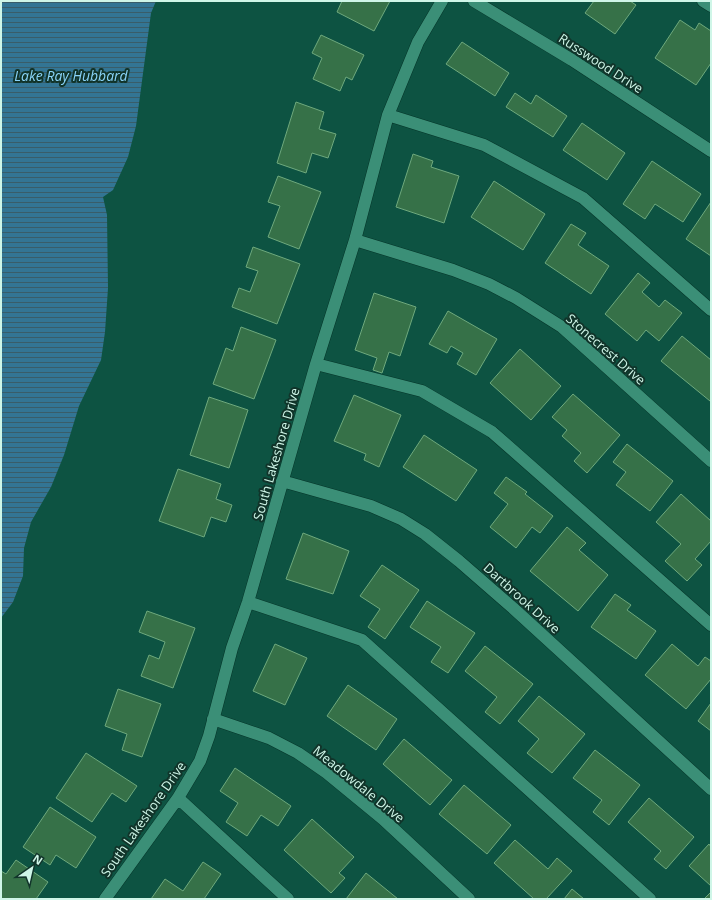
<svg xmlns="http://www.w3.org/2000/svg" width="712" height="900" viewBox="0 0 712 900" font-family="'Open Sans',sans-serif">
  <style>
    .water { fill: url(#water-rules) }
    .building { fill: #367148; stroke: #6ea97d }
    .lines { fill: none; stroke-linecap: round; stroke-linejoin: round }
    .minor-casing { stroke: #053529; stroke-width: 13 }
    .minor { stroke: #3b8f77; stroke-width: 12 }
    .labels { text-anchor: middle; stroke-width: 4; stroke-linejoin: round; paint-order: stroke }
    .street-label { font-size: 13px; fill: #cff6e8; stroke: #11342a }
    .water-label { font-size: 14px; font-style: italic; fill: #8ad3f8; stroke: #11342a }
  </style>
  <defs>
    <pattern id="water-rules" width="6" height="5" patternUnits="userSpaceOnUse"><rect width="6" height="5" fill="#337594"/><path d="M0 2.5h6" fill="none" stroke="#395d69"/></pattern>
  </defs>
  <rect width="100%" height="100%" fill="#0d5342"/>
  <path class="water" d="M1,1H156L151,13L136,126L128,157L113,190L103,197L107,215L108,288L105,332L101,360L79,406L64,455L51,487L31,522L24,548L23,576L13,602L1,618Z"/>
  <path class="building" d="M342,1H390L374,31L337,12Z
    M594,1H630L636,5L615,34L585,13Z
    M680,20L695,30L699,23L711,31V63L696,85L655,58Z
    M321,35L364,55L352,80L346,77L340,91L313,79L322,58L312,53Z
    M462,42L509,73L495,96L446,64Z
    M515,93L531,104L536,95L567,116L553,137L506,107Z
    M296,102L324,112L319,129L336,134L328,158L312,153L306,173L277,163Z
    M582,123L625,153L607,180L563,150Z
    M413,154L433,161L431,167L459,176L444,223L396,207Z
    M652,161L701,194L683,222L655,204L645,219L623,204Z
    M278,176L321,192L299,249L268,237L280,206L268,202Z
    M494,181L545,214L523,250L471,217Z
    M711,202V256L686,239Z
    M571,224L586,233L578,245L609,266L591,294L545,263Z
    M253,247L300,264L277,324L232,307L239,288L250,292L258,271L246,267Z
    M638,273L650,283L642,292L659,307L665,300L682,313L659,341L646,330L637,341L605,314Z
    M374,293L416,307L400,356L389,352L382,373L373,370L377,358L355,350Z
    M448,311L497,339L476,375L457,364L463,353L451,346L447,353L429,344Z
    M241,327L276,340L254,399L213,384L226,348L233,351Z
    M682,336L711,360V400L710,401L661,361Z
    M520,349L561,386L531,420L490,383Z
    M573,394L620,435L587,473L574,461L581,453L562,436L567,430L552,417Z
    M354,395L401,415L379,467L364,460L366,454L334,441Z
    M209,397L248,410L229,468L190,455Z
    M424,435L477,470L456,501L403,467Z
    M627,444L673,481L650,511L616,485L626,472L613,462Z
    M178,469L221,484L216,499L232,505L226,522L211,517L204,537L159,521Z
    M506,477L527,492L525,494L553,516L540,533L532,527L516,548L490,527L508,504L494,493Z
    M681,494L711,521V541L695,559L702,565L687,581L665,561L681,544L656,522Z
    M567,527L586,543L579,550L608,575L578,611L530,571Z
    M303,533L349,551L333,594L286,579Z
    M382,565L419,590L385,639L368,627L380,609L360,596Z
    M615,594L631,605L627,610L656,631L636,659L591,627Z
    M427,601L475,633L448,673L431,662L441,647L410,627Z
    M147,611L195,628L173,688L141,676L149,655L159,659L165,642L139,632Z
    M275,644L307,658L285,705L253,691Z
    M672,644L698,666L705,657L711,661V679L686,709L645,675Z
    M485,646L533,684L500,724L485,712L497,697L465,671Z
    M348,685L397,719L376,750L327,716Z
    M118,689L161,704L142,757L122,750L127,734L105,726Z
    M539,696L585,734L552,773L527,753L539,739L518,721Z
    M711,703V731L698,721Z
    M404,739L452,780L430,805L383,764Z
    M595,750L640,785L609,825L593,812L602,800L573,778Z
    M86,753L137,786L126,802L112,793L92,822L56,798Z
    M235,768L291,806L278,826L261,815L247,836L226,822L238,803L220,791Z
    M464,785L511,825L487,854L439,814Z
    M649,798L694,837L666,869L654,859L661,851L628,822Z
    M50,807L96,837L76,868L56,855L50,865L23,847Z
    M312,819L354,857L339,873L345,878L331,893L284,850Z
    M515,840L548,869L557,858L572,871L546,899H534L494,863Z
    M709,844L711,847V886L689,866Z
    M16,860L48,882L36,899H1V871L6,874Z
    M203,862L221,874L204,899H151L165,879L183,891Z
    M366,873L398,899H346Z
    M572,889L584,899H564Z
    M711,892V899H704Z"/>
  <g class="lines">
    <g class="minor-casing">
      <path id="minor" d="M474,1L572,60L711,151
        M703,1L711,6
        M388,115L484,145L583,198L711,310
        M355,240L453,270L489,284L516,298L562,327L711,461
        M316,364L422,391L492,432L711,625
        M282,481L371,506L401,519L425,534L459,561L513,608L711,789
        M248,602L362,640L650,899
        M213,719L269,738L298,753L327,773L383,819L469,899
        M178,798L288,899
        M105,899L178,798L200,761L209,736L232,648L248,602L316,364L355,240L388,115L418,42L442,1"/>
    </g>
    <use href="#minor" class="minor"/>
  </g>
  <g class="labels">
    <g class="street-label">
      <text transform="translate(601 63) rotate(33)" y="5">Russwood Drive</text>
      <text transform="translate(606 349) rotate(41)" y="5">Stonecrest Drive</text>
      <text transform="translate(276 454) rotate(-74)" y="5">South Lakeshore Drive</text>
      <text transform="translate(522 598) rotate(42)" y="5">Dartbrook Drive</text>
      <text transform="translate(359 784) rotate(39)" y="5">Meadowdale Drive</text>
      <text transform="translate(143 819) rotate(-55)" y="5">South Lakeshore Drive</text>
    </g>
    <g class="water-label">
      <text x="71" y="81">Lake Ray Hubbard</text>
    </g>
  </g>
  <rect width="712" height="900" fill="none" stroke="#cff6e8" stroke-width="4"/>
  <g transform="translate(32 868) rotate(34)" stroke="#11342a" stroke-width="3" paint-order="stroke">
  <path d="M0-3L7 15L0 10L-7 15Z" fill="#cff6e8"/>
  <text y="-6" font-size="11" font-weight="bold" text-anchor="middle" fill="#cff6e8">N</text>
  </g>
</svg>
